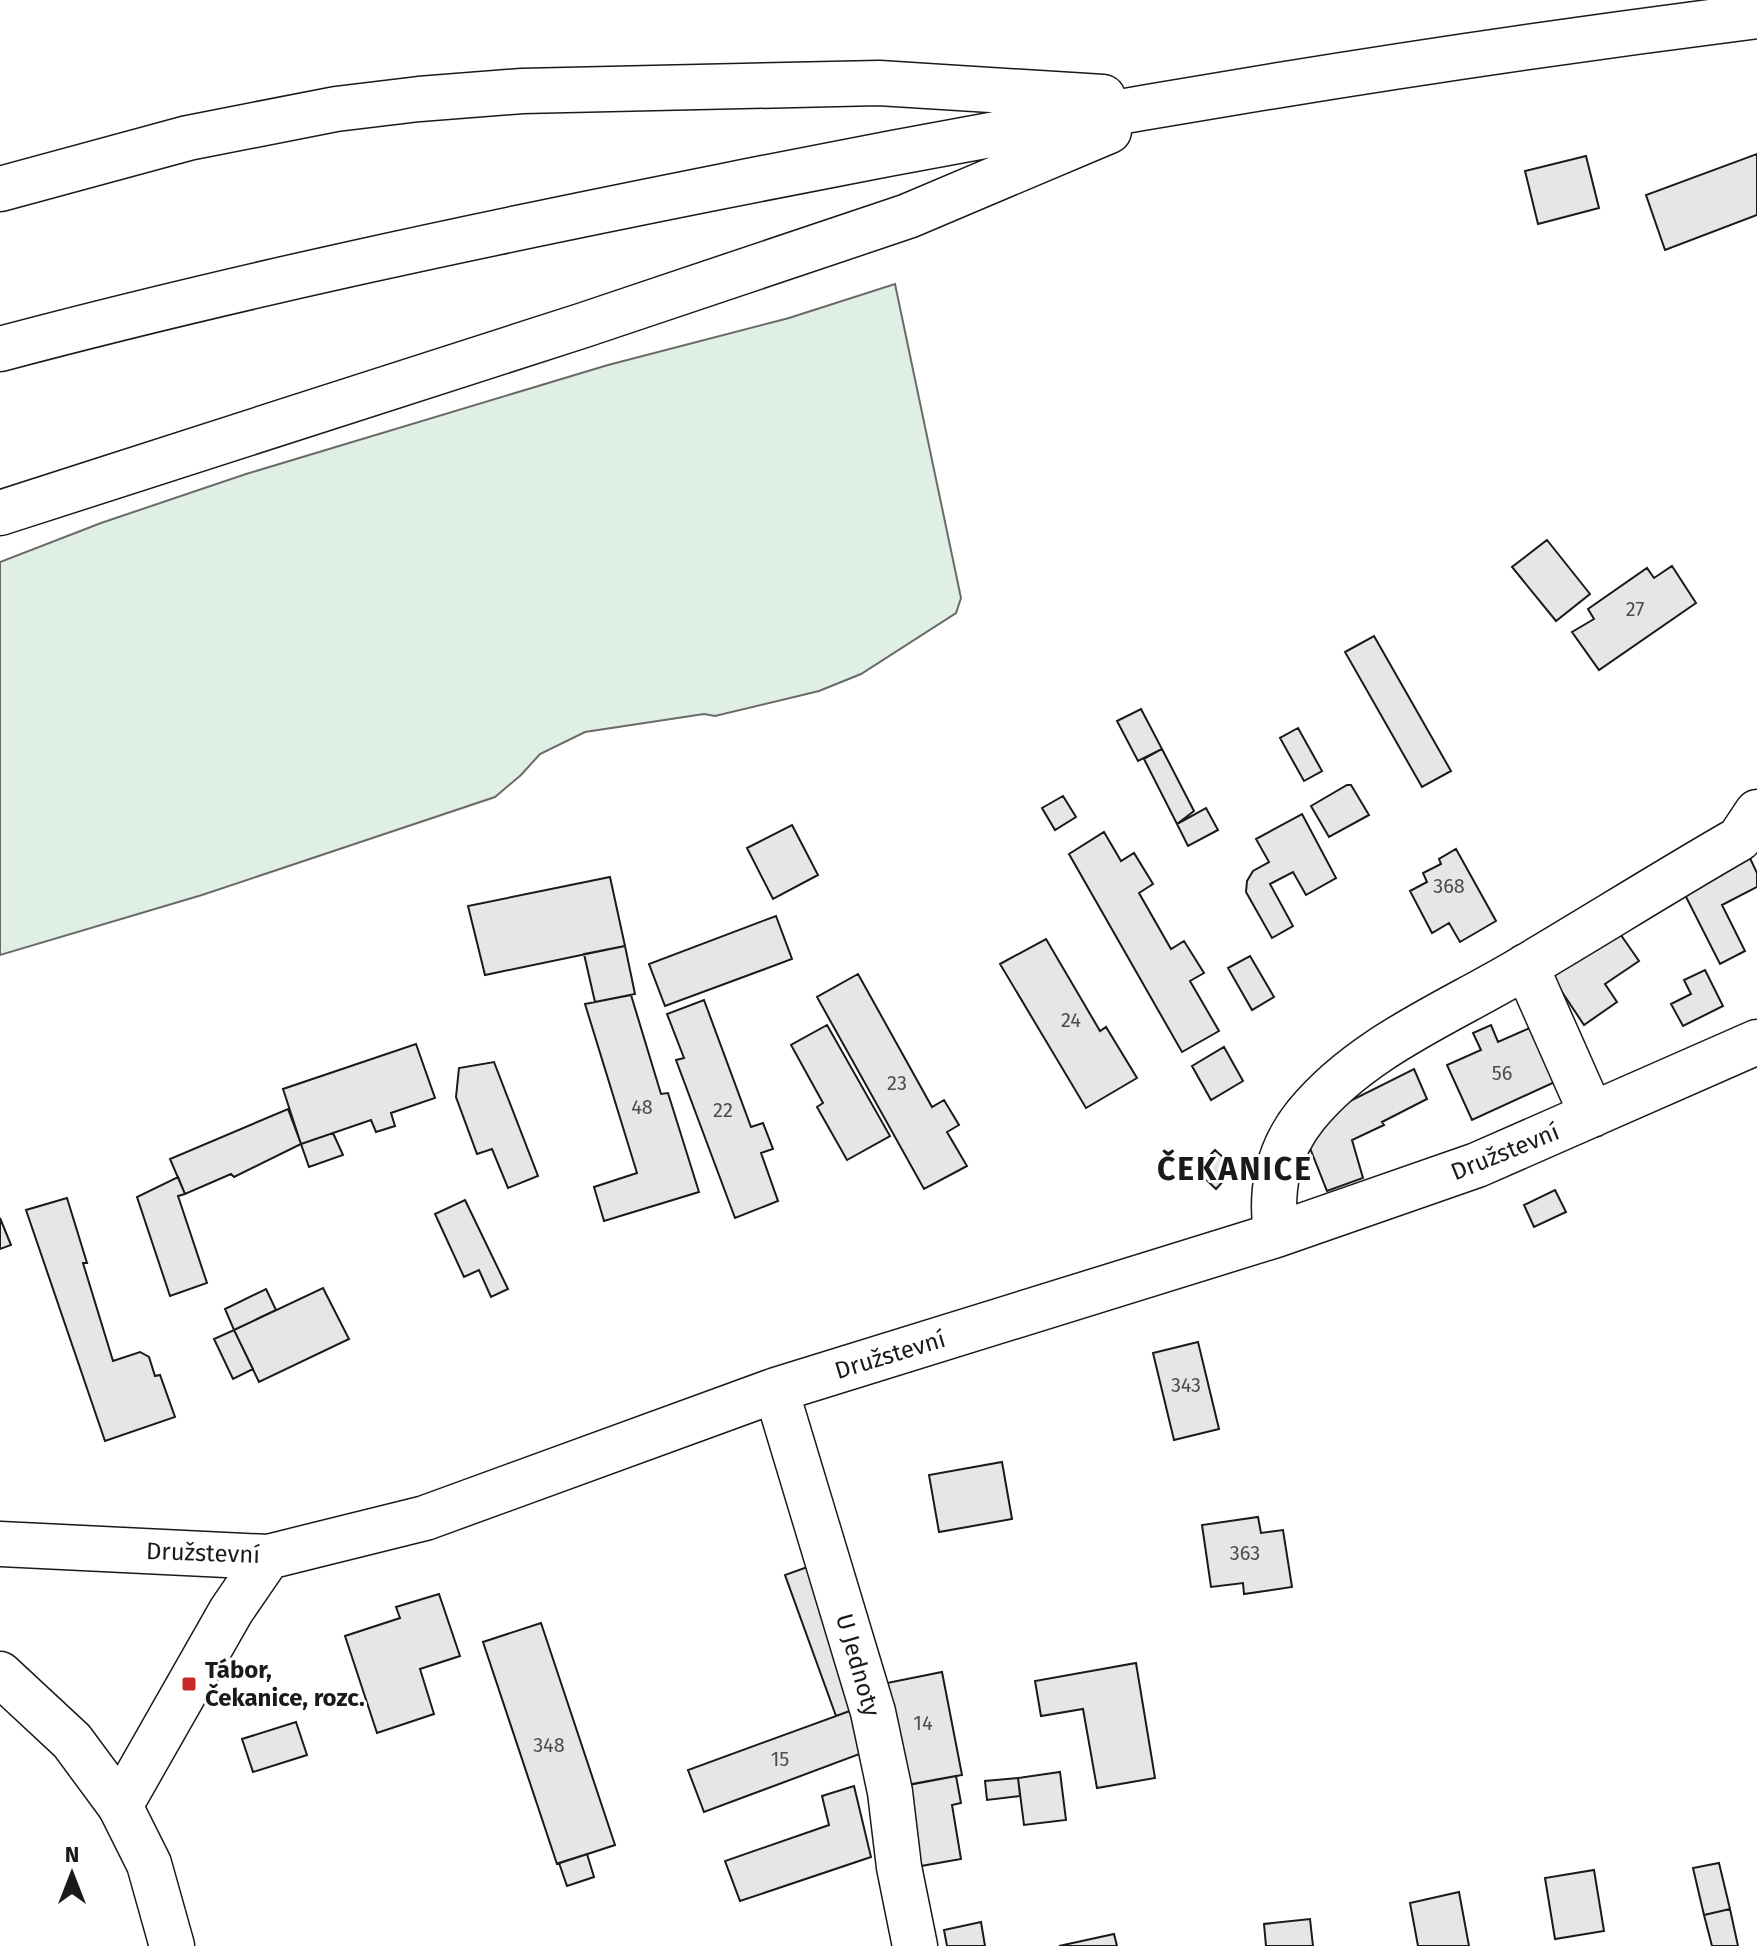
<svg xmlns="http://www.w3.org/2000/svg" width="1757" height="1946" viewBox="0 0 1757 1946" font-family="'Fira Sans',sans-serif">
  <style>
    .green { fill: #e0efe3; stroke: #6a6a6a; stroke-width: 2 }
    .building { fill: #e6e6e6; stroke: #1a1a1a; stroke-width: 2 }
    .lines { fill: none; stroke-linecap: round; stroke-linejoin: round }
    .minor-casing { stroke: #1a1a1a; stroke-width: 47 }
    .major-casing { stroke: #1a1a1a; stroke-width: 47 }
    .minor { stroke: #fff; stroke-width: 44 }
    .major { stroke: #fff; stroke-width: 44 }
    .poi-dot { fill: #c62828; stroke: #fff; stroke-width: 3 }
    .labels { text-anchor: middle; stroke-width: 6; stroke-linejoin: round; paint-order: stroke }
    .number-label { font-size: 20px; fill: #4d4d4d }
    .street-label { font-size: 24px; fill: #1a1a1a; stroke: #fff }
    .poi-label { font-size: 24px; font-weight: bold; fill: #1a1a1a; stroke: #fff; text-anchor: start }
    .district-label { font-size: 32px; font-weight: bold; letter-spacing: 2px; fill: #1a1a1a; stroke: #fff }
  </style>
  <rect width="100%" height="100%" fill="#fff"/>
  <path class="green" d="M895,284L961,598L956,613L861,674L819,691L715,716L704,714L585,732L540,754L521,775L495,797L202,895L0,955V562L101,523L246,474L608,365L789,318Z"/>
  <path class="building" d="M1757,154V215L1665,250L1646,195Z
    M1586,156L1599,208L1538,224L1525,171Z
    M1547,540L1590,594L1556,621L1512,567Z
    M1672,566L1696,603L1599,670L1572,632L1594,619L1588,609L1647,568L1654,578Z
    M1374,636L1451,771L1422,787L1345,652Z
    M1141,709L1162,749L1138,761L1117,721Z
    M1298,728L1322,771L1304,781L1280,738Z
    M1162,749L1194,811L1177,824L1144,759Z
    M1347,785H1351L1369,815L1329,837L1311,806Z
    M1063,796L1076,817L1055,830L1042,808Z
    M1206,808L1218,830L1188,846L1177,824Z
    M1302,814L1336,878L1306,895L1293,872L1270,884L1293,926L1272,938L1246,892L1247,881L1253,871L1269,862L1256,839Z
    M792,825L818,875L773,899L747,848Z
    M1104,832L1121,861L1134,853L1153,884L1139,893L1171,949L1184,941L1204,973L1190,981L1219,1031L1182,1052L1069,854Z
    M1456,849L1496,921L1460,942L1449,923L1432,933L1410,891L1427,882L1423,873L1441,864L1439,859Z
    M1749,856L1757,873V887L1722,905L1745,951L1720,964L1682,889Z
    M610,877L625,946L485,975L468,906Z
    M776,916L792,959L665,1006L649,964Z
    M1616,928L1639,961L1605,984L1617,1002L1584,1025L1548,971Z
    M1046,939L1100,1031L1106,1027L1137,1078L1086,1108L1000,964Z
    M625,946L635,994L595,1002L584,954Z
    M1250,956L1274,997L1252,1010L1228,968Z
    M1705,970L1723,1006L1683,1026L1671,1004L1691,994L1684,980Z
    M858,974L932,1107L944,1100L959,1125L947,1132L967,1166L924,1189L817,997Z
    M631,995L661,1094L668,1093L699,1192L604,1221L594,1187L637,1173L585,1004Z
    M704,1000L751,1127L763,1123L773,1149L761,1153L778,1201L735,1218L676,1060L684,1058L667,1014Z
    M827,1025L890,1136L847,1160L817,1107L823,1103L791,1045Z
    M1491,1025L1498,1042L1532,1027L1557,1081L1472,1120L1447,1065L1481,1050L1473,1033Z
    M416,1044L435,1098L391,1113L395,1126L376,1132L371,1120L301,1144L283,1089Z
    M1224,1047L1243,1081L1211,1100L1192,1066Z
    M494,1062L538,1176L508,1188L492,1149L477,1154L456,1097L459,1068Z
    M1414,1069L1427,1099L1382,1122L1384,1125L1352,1140L1363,1178L1327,1191L1308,1143L1324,1114Z
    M288,1109L301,1144L234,1177L231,1174L185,1194L170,1159Z
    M333,1133L343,1155L309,1167L301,1144Z
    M1215,1150L1235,1168L1216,1189L1196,1170Z
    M178,1177L185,1194L178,1196L207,1283L170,1296L137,1197Z
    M1555,1190L1566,1212L1534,1227L1524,1205Z
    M67,1198L87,1263H83L113,1361L140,1352L149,1357L155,1376L160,1375L175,1417L105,1441L26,1210Z
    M465,1200L508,1289L491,1297L479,1270L464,1277L435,1214Z
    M0,1218L11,1245L0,1249Z
    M323,1288L349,1339L259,1382L234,1330Z
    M266,1289L276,1310L234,1330L225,1309Z
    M234,1330L253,1369L233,1379L214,1339Z
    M1198,1342L1219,1429L1174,1440L1153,1353Z
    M1002,1462L1012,1519L939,1532L929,1475Z
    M1258,1517L1261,1533L1283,1530L1292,1587L1244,1594L1243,1583L1211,1587L1202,1525Z
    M810,1566L858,1708L836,1716L785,1575Z
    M439,1594L460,1656L420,1669L434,1714L377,1733L345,1636L400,1618L396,1607Z
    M541,1623L615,1845L557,1864L483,1642Z
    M1136,1663L1155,1778L1097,1788L1083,1709L1041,1716L1035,1681Z
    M942,1672L962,1775L903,1786L882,1684Z
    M858,1708L873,1749L704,1812L688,1770Z
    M296,1722L307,1755L253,1772L242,1739Z
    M1060,1772L1066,1820L1024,1825L1018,1778Z
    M956,1776L961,1803L952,1805L961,1859L921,1866L906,1785Z
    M1018,1778L1020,1796L987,1800L985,1781Z
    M854,1786L871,1857L740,1901L725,1861L829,1825L822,1796Z
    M587,1854L594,1877L567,1886L559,1863Z
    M1719,1863L1730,1909L1704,1915L1693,1868Z
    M1594,1870L1604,1931L1555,1939L1545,1878Z
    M1459,1892L1469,1946H1418L1410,1903Z
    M1730,1909L1738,1946H1712L1704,1915Z
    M1310,1919L1313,1946H1266L1264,1924Z
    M981,1922L985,1946H947L944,1930Z
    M1114,1934L1117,1946H1059Z"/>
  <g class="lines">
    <g class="minor-casing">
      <path id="minor" d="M1526,966L1592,1115
        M1276,1235C1270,1190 1277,1151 1306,1115C1360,1049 1443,1015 1515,973C1590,929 1664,882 1739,839L1757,812
        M776,1390L873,1712L890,1792L899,1867L915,1946
        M0,1544L268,1557L425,1518L776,1390L1276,1235L1477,1165L1757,1042
        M120,1806L231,1611L268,1557"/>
    </g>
    <g class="major-casing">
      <path id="major" d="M0,189L188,138L336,109L419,99L522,91L879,83L1103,97
        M0,349C237,286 478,235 719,187C1063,118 1409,60 1757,16
        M0,513L584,325L908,216L1109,131
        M0,1674L72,1741L120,1806L149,1864L172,1946"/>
    </g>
    <use href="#minor" class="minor"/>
    <use href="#major" class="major"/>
  </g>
  <rect class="poi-dot" x="181" y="1676" width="16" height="16" rx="4"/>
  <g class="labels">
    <g class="number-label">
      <text x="1635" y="616">27</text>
      <text x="1449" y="893">368</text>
      <text x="1071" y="1027">24</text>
      <text x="1502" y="1080">56</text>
      <text x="897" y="1090">23</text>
      <text x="642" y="1114">48</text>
      <text x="723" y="1117">22</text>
      <text x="1186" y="1392">343</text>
      <text x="1245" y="1560">363</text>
      <text x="923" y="1730">14</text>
      <text x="549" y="1752">348</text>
      <text x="780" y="1766">15</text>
    </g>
    <g class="street-label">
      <text transform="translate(1505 1152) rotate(-22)" y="8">Družstevní</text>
      <text transform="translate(890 1355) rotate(-17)" y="8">Družstevní</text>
      <text transform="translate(203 1553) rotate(2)" y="8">Družstevní</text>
      <text transform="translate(858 1665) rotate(74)" y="8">U Jednoty</text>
    </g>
    <g class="poi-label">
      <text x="205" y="1678">Tábor,<tspan x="205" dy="28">Čekanice, rozc.</tspan></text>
    </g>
    <g class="district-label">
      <text x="1235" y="1180">ČEKANICE</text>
    </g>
  </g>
  <g transform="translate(72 1874)" stroke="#ffffff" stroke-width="6" paint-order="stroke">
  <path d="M0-6L14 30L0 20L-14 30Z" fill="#1a1a1a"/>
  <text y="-12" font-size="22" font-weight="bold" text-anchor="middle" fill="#1a1a1a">N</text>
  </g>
</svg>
